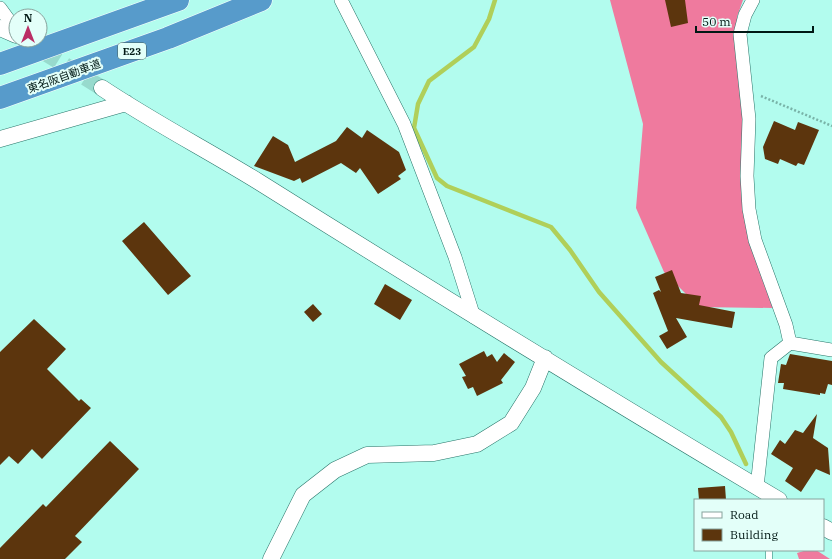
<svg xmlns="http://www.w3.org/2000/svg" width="832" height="559" viewBox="0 0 832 559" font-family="'IBM Plex Serif','Noto Sans JP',serif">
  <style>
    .forest { fill: #ef7a9e }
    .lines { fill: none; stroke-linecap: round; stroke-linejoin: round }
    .stream { stroke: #b0cf59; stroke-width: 4.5 }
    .building { fill: #5c350d }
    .tertiary-tunnel { stroke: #97dacd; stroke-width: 16; stroke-dasharray: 16 8; stroke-linecap: butt }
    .service-casing { stroke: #287469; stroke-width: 7 }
    .minor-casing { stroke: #287469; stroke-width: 14 }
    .tertiary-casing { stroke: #287469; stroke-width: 17 }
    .motorway-casing { stroke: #fff; stroke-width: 23 }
    .path { stroke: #79b3a8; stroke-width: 2.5; stroke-dasharray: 2 2; stroke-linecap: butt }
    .service { stroke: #fff; stroke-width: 6 }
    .minor { stroke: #fff; stroke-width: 13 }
    .tertiary { stroke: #fff; stroke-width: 16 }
    .motorway { stroke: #579bcb; stroke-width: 22 }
    .labels { text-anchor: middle; stroke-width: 4; stroke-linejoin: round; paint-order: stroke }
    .shield { fill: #e3fff9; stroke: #445d59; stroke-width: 1 }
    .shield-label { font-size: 10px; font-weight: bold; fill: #001814 }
    .street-label { font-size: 11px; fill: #001814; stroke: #e3fff9 }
  </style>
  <rect width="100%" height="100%" fill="#b2fcee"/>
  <path class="forest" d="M610,0H743L737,17L756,227L773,308L699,307L664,272L636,208L643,124Z
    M807,550H816L830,559H799L797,553Z"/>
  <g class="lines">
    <path class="stream" d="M495,0L489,19L474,47L429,81L418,104L414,128L437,178L447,186L551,227L570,250L599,292L661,362L721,417L731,432L746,464"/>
  </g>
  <path class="building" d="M665,0H685L688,23L671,27Z
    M774,121L795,130L798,122L819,130L804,165L798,163L796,166L780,159L778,164L765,159L763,147Z
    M347,127L362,138L367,130L399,152L406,170L398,176L401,179L378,194L360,168L356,173L341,163L302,183L300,178L294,181L254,166L273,136L288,145L295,162L336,141Z
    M144,222L191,276L168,295L122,241Z
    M672,270L681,293L701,296L699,305L735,312L732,328L676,318L687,337L667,349L659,336L668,331L653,293L659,290L661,292L655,277Z
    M385,284L412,300L400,320L374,304Z
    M313,304L322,314L313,322L304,312Z
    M34,319L66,349L47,369L79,401L81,399L91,408L42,459L32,449L18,464L9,456L0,465V352Z
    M484,351L487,357L492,354L497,362L504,353L515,362L501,380L503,383L477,396L473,387L468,389L462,377L466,376L459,364Z
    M790,354L832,361V385L828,384L825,394L820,393V395L783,389L784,383H778L781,364L786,365Z
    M817,414L813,438L828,448L830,475L816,469L801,492L785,481L793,468L771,454L780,440L785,444L795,430L803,433Z
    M110,441L139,469L75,536L82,542L65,559H0V548L43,504L46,507Z
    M725,486L726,500H699L698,488Z"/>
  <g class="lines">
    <path class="tertiary-tunnel" d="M24,40L102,88"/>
    <g class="service-casing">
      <path id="service" d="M769,550V559"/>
    </g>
    <g class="minor-casing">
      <path id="minor" d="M341,0L404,124L455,257L474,317
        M753,0L745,15L740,34L749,119L747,176L749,209L755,240L786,325L790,343L771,358L757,487
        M0,8L8,19V32
        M790,343L832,350"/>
    </g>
    <g class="tertiary-casing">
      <path id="tertiary" d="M0,28L16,35
        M102,88C153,122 207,150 259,182C431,290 604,396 779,500
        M0,139L126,103
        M823,527L832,532
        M271,559L303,495L335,470L367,455L434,453L477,444L511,423L533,388L545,358"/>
    </g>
    <g class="motorway-casing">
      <path id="motorway" d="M0,64L178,0
        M0,98L168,38L261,0"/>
    </g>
    <path class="path" d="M761,96L832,126"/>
    <use href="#service" class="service"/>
    <use href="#minor" class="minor"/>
    <use href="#tertiary" class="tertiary"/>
    <use href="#motorway" class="motorway"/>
  </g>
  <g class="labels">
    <rect class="shield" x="118" y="43" width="28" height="16" rx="3"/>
    <g class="shield-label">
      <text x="132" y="55">E23</text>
    </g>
    <g class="street-label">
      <text transform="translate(64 76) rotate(-20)" y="4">東名阪自動車道</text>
    </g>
  </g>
  <rect x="694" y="499" width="130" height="52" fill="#e3fff9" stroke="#88a39d"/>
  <rect x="702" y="512" width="20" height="6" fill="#ffffff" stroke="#88a39d"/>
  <text x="730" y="519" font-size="12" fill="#001814">Road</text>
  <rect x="702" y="529" width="20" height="12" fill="#5c350d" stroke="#88a39d"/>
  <text x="730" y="539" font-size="12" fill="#001814">Building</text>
  <g transform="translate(28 28)"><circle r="19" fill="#e3fff9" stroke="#88a39d"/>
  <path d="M0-3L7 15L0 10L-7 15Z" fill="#ba2e65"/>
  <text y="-6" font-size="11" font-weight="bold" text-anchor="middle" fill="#001814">N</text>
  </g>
  <path d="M696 26v6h117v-6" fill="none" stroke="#001814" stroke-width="2"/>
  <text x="702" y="26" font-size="12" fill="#001814" stroke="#e3fff9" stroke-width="3" paint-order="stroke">50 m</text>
</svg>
